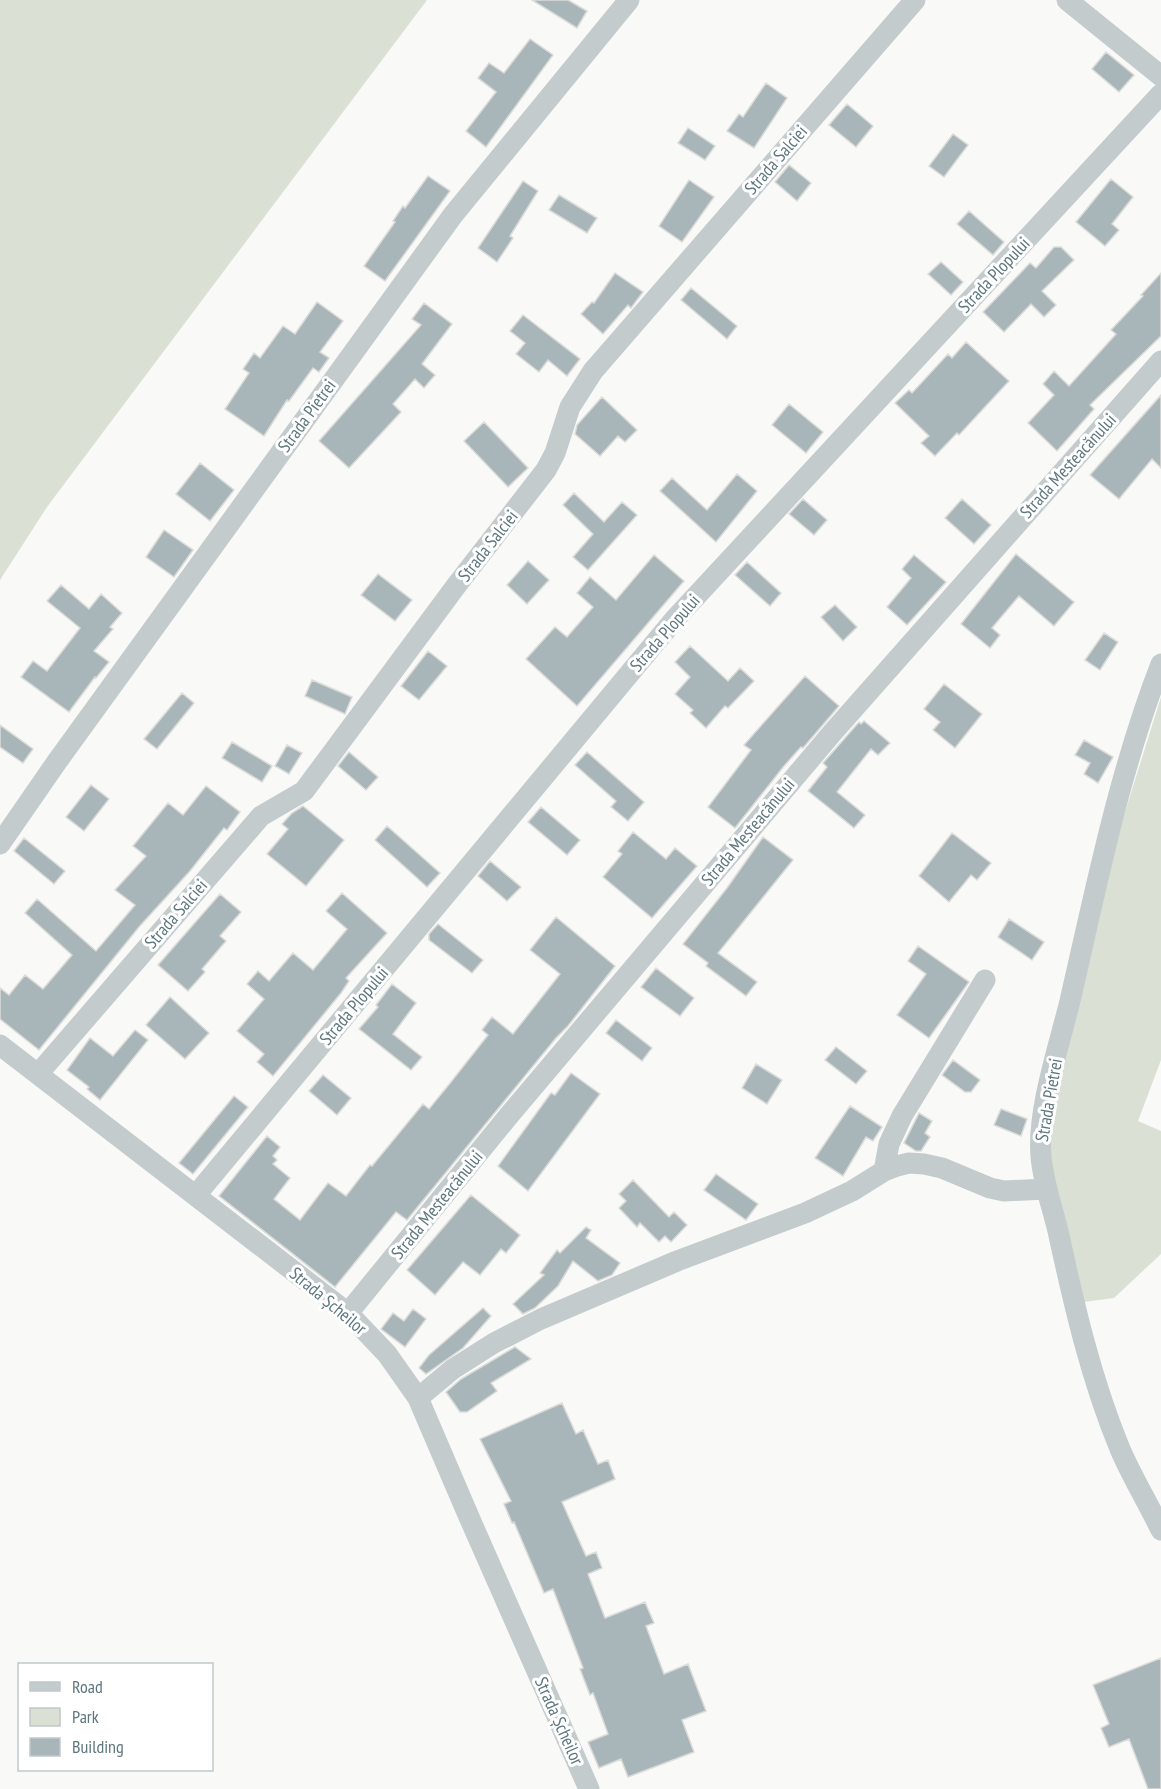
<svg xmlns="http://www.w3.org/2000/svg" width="1161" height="1789" viewBox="0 0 1161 1789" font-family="'PT Sans Narrow',sans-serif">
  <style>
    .green { fill: #dbe0d5 }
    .building { fill: #a8b6b9; stroke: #dbdbd9; stroke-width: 1.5 }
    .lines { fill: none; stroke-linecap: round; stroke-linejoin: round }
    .minor { stroke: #c4cbcd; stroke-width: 21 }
    .labels { text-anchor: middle; stroke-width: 6; stroke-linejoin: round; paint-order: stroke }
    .street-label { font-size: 18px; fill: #5e777e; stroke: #fff }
  </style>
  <rect width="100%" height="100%" fill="#f9f9f7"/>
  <path class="green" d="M0,0H427L47,507L0,580Z
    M1161,697V1060L1138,1121L1161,1131V1254L1114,1298L1084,1302L1054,1184L1048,1128L1121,825Z"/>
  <path class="building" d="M532,0H568L587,11L577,28Z
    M530,39L553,55L486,147L466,131L496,92L478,78L489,63L504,73Z
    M1106,52L1134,75L1119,92L1092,69Z
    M766,83L787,98L754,148L727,131L739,114L743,117Z
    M847,104L873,126L856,147L829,125Z
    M688,128L715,146L705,160L678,143Z
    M953,134L968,145L944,177L929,166Z
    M789,165L811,183L797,201L775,182Z
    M428,176L450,191L385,281L364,266L395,222L393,221L403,206L405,208Z
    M1111,179L1133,197L1112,224L1119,230L1105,246L1076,222Z
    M689,180L714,197L682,242L659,226Z
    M523,181L538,191L510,236L513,238L497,262L478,248Z
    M559,195L597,218L587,233L549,210Z
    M969,211L1004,242L993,255L957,224Z
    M1054,247H1061L1074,260L1042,291L1056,305L1044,317L1031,304L1004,332L983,312L1030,263L1036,268Z
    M941,262L963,282L951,295L928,274Z
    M615,273L643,292L631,308L628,305L603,334L581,314L592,302L594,303Z
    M1161,273V336L1090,405L1094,409L1057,451L1028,423L1054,395L1043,384L1054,371L1069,386L1116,334L1111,330L1143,296L1141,295Z
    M691,288L737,326L727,339L681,300Z
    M317,302L343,321L320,352L329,358L319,372L313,368L289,401L287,400L264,436L225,409L249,373L243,369L254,353L260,358L283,326L295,334Z
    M424,303L452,324L422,364L435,375L424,388L415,379L393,404L401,412L349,468L319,441L421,325L412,319Z
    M523,315L580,359L567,376L548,360L539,372L516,354L525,343L510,331Z
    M966,342L1009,381L959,435L957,433L935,456L921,443L929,436L895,403L909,390L912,393L948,354L952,358Z
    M1161,395V468L1152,459L1119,499L1090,475Z
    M602,397L637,430L625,442L618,436L600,456L575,434L577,425Z
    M789,404L823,432L806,453L772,425Z
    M484,422L528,468L508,487L464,441Z
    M200,463L234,490L210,521L176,494Z
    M737,474L757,491L716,542L660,491L672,478L707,510Z
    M574,493L604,522L622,502L637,515L588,570L573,557L593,534L563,505Z
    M803,499L827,520L814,535L789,514Z
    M962,499L991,525L974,544L945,518Z
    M164,530L193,550L174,577L146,557Z
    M1016,554L1074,602L1054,626L1019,596L992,628L1000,635L990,648L961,624Z
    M654,555L684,581L577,706L526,659L555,627L567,637L593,607L577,593L590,577L616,600Z
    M914,555L946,582L907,625L887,607L911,578L902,569Z
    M528,561L549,580L527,604L507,585Z
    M747,562L781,593L770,606L735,575Z
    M378,574L412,600L395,621L361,595Z
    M61,585L89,609L101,594L122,613L110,627L113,629L94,651L109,662L96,678L95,677L69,712L21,677L33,661L47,671L80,628L47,601Z
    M835,605L857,627L843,641L821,617Z
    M1104,633L1118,642L1100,670L1085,660Z
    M690,646L728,681L740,668L754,681L728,708L725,706L706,728L690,713L693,710L675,694L690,677L675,662Z
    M428,651L447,666L419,700L401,686Z
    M805,676L839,706L803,748L801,747L784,766L735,828L708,807L751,750L744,745Z
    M312,680L352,697L345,714L305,696Z
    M944,684L982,714L955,748L933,730L940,722L924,709Z
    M182,693L194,703L157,749L144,739Z
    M864,721L890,743L878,755L871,749L837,792L865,815L854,828L808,791L827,767L823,763L859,722L861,724Z
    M0,725L33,749L23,763L0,747Z
    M1084,740L1113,757L1098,783L1084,774L1090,763L1075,755Z
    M232,742L272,766L262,782L222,758Z
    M287,745L302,753L289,774L275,766Z
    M349,752L378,777L366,790L338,766Z
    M587,752L644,802L628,821L611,807L616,801L575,765Z
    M91,785L109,799L84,831L66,817Z
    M206,786L240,812L227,830L224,828L190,871L139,927L39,1050L0,1019V988L9,995L25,975L43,989L72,955L25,913L37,899L96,951L135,905L115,890L146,856L133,846L168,803L183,815Z
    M303,806L344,840L306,886L267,854L288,829L282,824L292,813Z
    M541,807L580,840L567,855L528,822Z
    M387,826L440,873L427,887L375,840Z
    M633,832L666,859L675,848L697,866L652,918L603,877L622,854L618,851Z
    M952,833L991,863L977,880L971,875L949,902L919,876Z
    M763,837L793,860L718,953L757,982L746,996L706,966L708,963L683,944L727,888Z
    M24,838L65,871L54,884L14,851Z
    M490,861L521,887L507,901L478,876Z
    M342,893L387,933L346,978L349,981L341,993L273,1076L257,1062L264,1054L237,1031L264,999L247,984L258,971L269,981L293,953L313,970L347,929L326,911Z
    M220,894L241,912L220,936L226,941L202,969L205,972L188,991L158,965Z
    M556,917L615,966L568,1026L556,1038L407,1220L396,1212L335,1287L219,1196L267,1136L280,1147L273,1156L277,1160L273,1164L290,1178L274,1199L300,1220L328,1183L346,1196L370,1165L372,1166L423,1104L429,1109L451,1082L488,1035L482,1030L492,1017L513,1034L560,974L530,950Z
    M1009,919L1044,942L1032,960L998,937Z
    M438,924L483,960L472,973L429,940V934Z
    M918,946L969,982L929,1038L897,1015L926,974L908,961Z
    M656,968L694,998L680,1016L641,987Z
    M392,984L416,1003L393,1034L422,1057L411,1070L359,1029L378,1007L376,1005Z
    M170,997L209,1033L185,1059L146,1025Z
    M616,1020L652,1048L642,1061L606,1033Z
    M135,1030L148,1040L100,1100L87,1089L89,1087L67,1070L90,1038L113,1056Z
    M836,1047L867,1071L856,1084L825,1060Z
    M953,1060L980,1080L971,1092H965L942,1075Z
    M756,1064L782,1080L767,1104L742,1088Z
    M571,1073L600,1094L528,1191L498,1166L551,1093L555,1095Z
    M323,1075L351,1098L337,1115L309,1091Z
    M234,1096L248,1107L193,1174L179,1163Z
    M850,1106L882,1127L873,1141L866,1137L843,1176L815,1158Z
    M1001,1109L1027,1119L1021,1136L994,1125Z
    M919,1113L932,1121L925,1133L930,1137L921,1151H916L904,1143Z
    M716,1174L758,1204L746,1220L704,1190Z
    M633,1180L669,1217L674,1212L687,1225L671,1242L665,1236L659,1242L640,1223L637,1227L619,1208L626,1201L619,1194Z
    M471,1195L520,1235L506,1253L501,1249L480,1275L463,1262L435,1295L407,1270Z
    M586,1227L591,1230L586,1238L620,1263L612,1275L598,1281L573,1261L558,1286L535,1308L523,1314L513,1304L544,1275L540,1273L557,1250L560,1253Z
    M483,1308L491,1316L463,1348L426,1374L419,1368L429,1355Z
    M413,1309L426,1319L405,1347L381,1329L393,1313L404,1321Z
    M515,1347L531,1359L491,1383L497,1391L467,1412H460L446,1392L461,1379Z
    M562,1403L576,1434L583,1430L598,1464L608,1460L615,1479L562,1502L586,1556L596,1552L602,1568L588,1574L605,1618L645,1602L654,1623L646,1626L664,1674L688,1664L706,1711L682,1720L694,1752L628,1777L621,1759L599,1768L588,1742L608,1734L593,1693L590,1695L580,1669L583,1668L553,1589L544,1593L514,1522L512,1523L504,1504L511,1501L480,1439Z
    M1161,1658V1789H1148L1129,1739L1109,1747L1101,1728L1109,1724L1093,1685Z"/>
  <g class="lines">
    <path class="minor" d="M1067,0L1161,76
      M1161,664C1119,772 1096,888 1070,1001C1059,1046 1037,1111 1041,1156C1043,1182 1052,1206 1058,1231C1074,1305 1091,1379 1120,1449C1132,1477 1148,1503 1161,1530
      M0,844L56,763L453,215L629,0
      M0,1045L348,1313L387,1354L418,1398L469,1517L589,1789
      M38,1074L261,816L304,791L456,586L546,470L555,453L570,407L593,371L915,0
      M884,1171L889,1144L902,1116L985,980
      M196,1195L674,620L1161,94
      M348,1313L511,1113L833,732L1161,361
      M418,1398L453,1369L494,1343L541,1319L677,1261L805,1213L852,1191L884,1171L897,1166L909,1163L924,1164L942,1168L990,1188L1004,1191L1046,1189"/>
  </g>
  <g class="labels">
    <g class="street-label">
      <text transform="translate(776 160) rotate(-49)" y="6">Strada Salciei</text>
      <text transform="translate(994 275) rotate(-47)" y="6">Strada Plopului</text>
      <text transform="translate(307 416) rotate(-54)" y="6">Strada Pietrei</text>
      <text transform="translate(1068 466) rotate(-48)" y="6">Strada Mesteacănului</text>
      <text transform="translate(488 546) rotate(-52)" y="6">Strada Salciei</text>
      <text transform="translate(665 633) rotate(-49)" y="6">Strada Plopului</text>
      <text transform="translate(748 832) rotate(-50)" y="6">Strada Mesteacănului</text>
      <text transform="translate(176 914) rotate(-49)" y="6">Strada Salciei</text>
      <text transform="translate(354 1006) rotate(-50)" y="6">Strada Plopului</text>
      <text transform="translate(1049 1100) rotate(-80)" y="6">Strada Pietrei</text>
      <text transform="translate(437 1205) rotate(-51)" y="6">Strada Mesteacănului</text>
      <text transform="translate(328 1301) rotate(40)" y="6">Strada Șcheilor</text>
      <text transform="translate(559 1721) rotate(66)" y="6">Strada Șcheilor</text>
    </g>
  </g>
  <rect x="18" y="1663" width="195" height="108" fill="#ffffff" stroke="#bfc9cb" stroke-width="1.5"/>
  <rect x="30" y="1682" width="30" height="9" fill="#c4cbcd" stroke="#bfc9cb" stroke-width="1.5"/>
  <text x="72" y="1693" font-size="18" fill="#5e777e">Road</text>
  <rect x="30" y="1708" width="30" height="18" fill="#dbe0d5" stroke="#bfc9cb" stroke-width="1.5"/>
  <text x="72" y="1723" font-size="18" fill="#5e777e">Park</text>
  <rect x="30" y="1738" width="30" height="18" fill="#a8b6b9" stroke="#bfc9cb" stroke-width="1.5"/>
  <text x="72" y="1753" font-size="18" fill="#5e777e">Building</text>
</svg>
